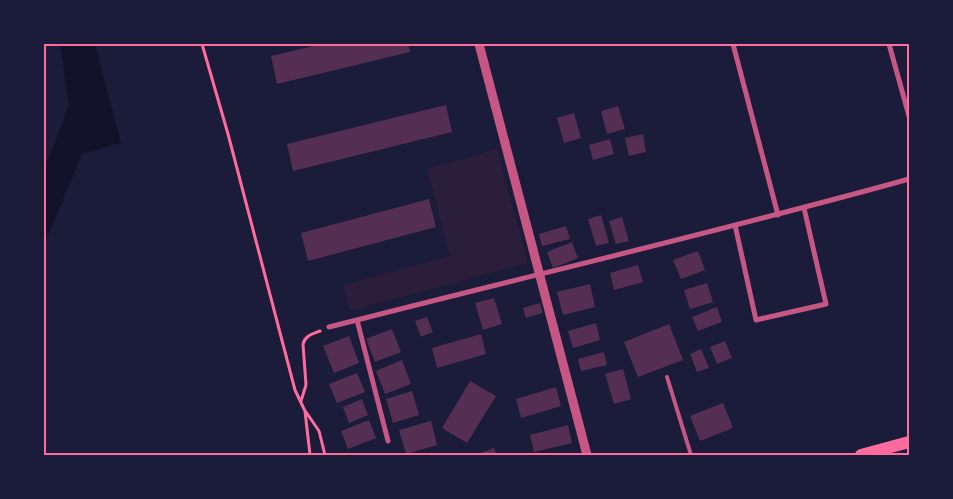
<svg xmlns="http://www.w3.org/2000/svg" width="953" height="499" viewBox="0 0 953 499" font-family="Signika,sans-serif">
  <style>
    .green { fill: #2a1e3b }
    .water { fill: #12122b }
    .building { fill: #542f53 }
    .lines { fill: none; stroke-linecap: round; stroke-linejoin: round }
    .path { stroke: #ff6b9d; stroke-width: 3 }
    .service { stroke: #c65784; stroke-width: 4 }
    .minor { stroke: #c65784; stroke-width: 5 }
    .tertiary { stroke: #c65784; stroke-width: 9 }
    .primary { stroke: #ff6b9d; stroke-width: 12 }
    .neatline { fill: none; stroke: #ff6b9d; stroke-width: 2 }
  </style>
  <rect width="100%" height="100%" fill="#1b1b3a"/>
  <path class="green" d="M497,149L528,263L350,311L343,285L450,256L427,169Z"/>
  <path class="water" d="M60,44H95L121,143L82,154L44,245V170L69,105Z"/>
  <path class="building" d="M322,44H408L410,52L277,84L271,56Z
    M446,105L452,132L293,171L287,144Z
    M618,106L625,129L607,134L601,111Z
    M574,113L581,138L564,143L557,118Z
    M643,134L646,152L629,156L625,138Z
    M610,139L614,154L593,160L589,145Z
    M429,199L436,227L308,261L301,233Z
    M601,215L609,243L596,246L588,219Z
    M622,217L629,241L616,244L609,221Z
    M566,226L570,239L542,246L539,234Z
    M572,242L578,258L553,268L547,252Z
    M698,251L705,270L681,279L673,260Z
    M638,265L643,282L614,290L610,273Z
    M707,283L713,302L690,309L684,290Z
    M590,284L595,307L563,315L557,292Z
    M494,298L502,324L483,330L475,303Z
    M540,303L543,313L526,318L523,308Z
    M717,307L722,322L698,331L692,317Z
    M427,317L433,332L421,337L415,321Z
    M596,323L600,340L573,348L568,331Z
    M669,324L683,360L638,377L624,342Z
    M392,329L401,352L375,362L366,339Z
    M481,334L486,354L437,368L432,348Z
    M349,336L359,363L334,373L323,346Z
    M725,341L732,358L717,364L710,347Z
    M701,349L709,368L697,372L690,354Z
    M604,352L607,365L581,371L578,359Z
    M402,360L411,384L385,394L376,371Z
    M623,369L631,399L614,404L605,374Z
    M357,373L365,392L337,403L329,384Z
    M470,381L496,396L467,443L442,428Z
    M556,387L561,406L521,418L516,399Z
    M412,391L419,415L393,423L386,399Z
    M362,399L368,415L349,423L343,407Z
    M723,403L733,428L700,441L690,416Z
    M369,420L376,438L348,449L341,431Z
    M431,421L437,445L406,454L399,430Z
    M568,425L572,443L534,452L530,435Z
    M494,448L497,455H475Z"/>
  <g class="lines">
    <path class="path" d="M202,44L228,134L295,390L305,411L310,455
      M301,401L306,385L303,344C305,336 312,334 320,331
      M306,412L319,431L325,455"/>
    <path class="service" d="M667,377L691,455"/>
    <path class="minor" d="M733,44L778,215
      M889,44L909,116
      M735,225L756,320L826,304L804,208
      M329,327L357,320
      M388,441L357,320C541,273 726,230 909,179"/>
    <path class="tertiary" d="M479,44L587,455"/>
    <path class="primary" d="M861,455L909,442"/>
  </g>
  <rect width="953" height="499" fill="none" stroke="#1b1b3a" stroke-width="90"/>
  <rect x="45" y="45" width="863" height="409" class="neatline"/>
</svg>
